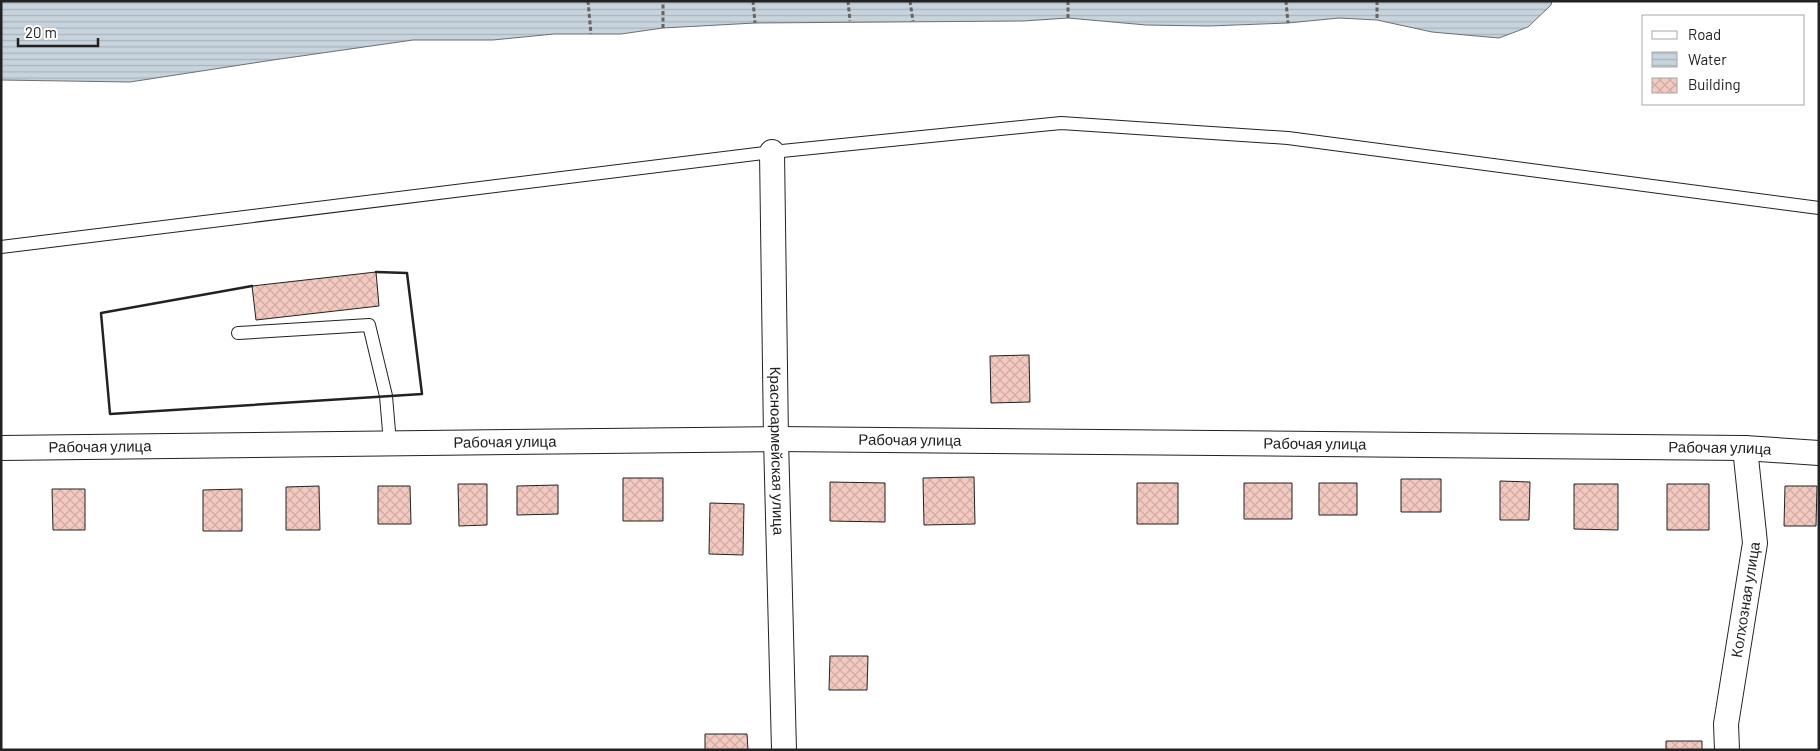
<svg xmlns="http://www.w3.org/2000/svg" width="1820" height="751" viewBox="0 0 1820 751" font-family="Barlow,sans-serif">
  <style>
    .water { fill: url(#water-rules); stroke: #6f6f6f }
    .building { fill: url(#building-cross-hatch); stroke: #222 }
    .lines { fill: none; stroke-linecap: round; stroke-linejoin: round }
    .lane-casing { stroke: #222; stroke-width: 14 }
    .street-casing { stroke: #222; stroke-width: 26 }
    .path { stroke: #646464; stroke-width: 3; stroke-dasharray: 4 2.5; stroke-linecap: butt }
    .lane { stroke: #fff; stroke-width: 12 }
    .street { stroke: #fff; stroke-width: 24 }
    .wall { stroke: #222; stroke-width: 2.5 }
    .labels { text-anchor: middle; stroke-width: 4; stroke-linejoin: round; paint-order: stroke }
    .street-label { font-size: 15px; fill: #222; stroke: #fff }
  </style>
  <defs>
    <pattern id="water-rules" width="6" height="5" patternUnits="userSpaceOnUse" patternTransform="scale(1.25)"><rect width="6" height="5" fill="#c7d3dd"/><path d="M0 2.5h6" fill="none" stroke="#abb5bd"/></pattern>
    <pattern id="building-cross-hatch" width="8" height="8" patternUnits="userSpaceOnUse" patternTransform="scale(1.25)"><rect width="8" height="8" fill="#f3c9c0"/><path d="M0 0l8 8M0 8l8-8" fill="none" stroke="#d0aca5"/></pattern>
  </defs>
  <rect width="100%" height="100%" fill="#fff"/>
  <path class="water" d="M1,1H1552L1551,5L1528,27L1499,38L1432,32L1377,20L1339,18L1288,23L1209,26L1146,25L1068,18L1023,21L755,23L663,28L621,34H554L493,40H413L273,60L130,82L1,80Z"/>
  <path class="building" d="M376,272L379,306L256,320L252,286Z
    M1029,355L1030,402L991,403L990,356Z
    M974,477L975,524L924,525L923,478Z
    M623,478H663V521H623Z
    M1401,479H1441V512H1401Z
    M1500,481L1530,482L1529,520H1500Z
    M830,482L885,483V522L830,521Z
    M1137,483H1178V524H1137Z
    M1244,483H1292V519H1244Z
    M1319,483H1357V515H1319Z
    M458,484H487V525L459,526Z
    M1574,484H1618V530L1574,529Z
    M1667,484H1709V530H1667Z
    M558,485V514L517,515V486Z
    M319,486L320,530H286V487Z
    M378,486H410L411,524H378Z
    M1785,486H1817L1816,526H1784Z
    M52,489H85V530H53Z
    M242,489V531H203V490Z
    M710,503L744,504L743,555L709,554Z
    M830,656H868L867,690H829Z
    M705,734H747L748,750H705Z
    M1666,741H1702V750H1666Z"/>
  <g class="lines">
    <g class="lane-casing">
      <path id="lane" d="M1,247L772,152L1061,123L1288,138L1819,208
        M238,333L369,325L386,396L390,443"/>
    </g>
    <g class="street-casing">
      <g id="street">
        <path id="s1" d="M772,152L776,439L784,750"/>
        <path id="s2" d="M1,448L776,439L1745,448L1819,453"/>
        <path id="s3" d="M1727,750L1726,724L1755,543L1745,448"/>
      </g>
    </g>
    <path class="path" d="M588,1L591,34
      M753,1L755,23
      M848,1L850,21
      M910,1L913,21
      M1068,1V18
      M1286,1L1288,23
      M1377,1V20
      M663,28V1"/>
    <use href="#lane" class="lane"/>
    <use href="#street" class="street"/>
    <path class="wall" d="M252,286L101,313L110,414L422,394L407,273L376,272"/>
  </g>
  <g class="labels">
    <g class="street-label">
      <text dy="5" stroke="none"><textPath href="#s2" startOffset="909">Рабочая улица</textPath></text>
      <text dy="5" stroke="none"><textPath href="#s2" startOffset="504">Рабочая улица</textPath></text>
      <text dy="5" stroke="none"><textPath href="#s2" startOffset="1314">Рабочая улица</textPath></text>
      <text dy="5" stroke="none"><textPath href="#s2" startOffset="99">Рабочая улица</textPath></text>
      <text dy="5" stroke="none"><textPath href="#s2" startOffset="1719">Рабочая улица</textPath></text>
      <text dy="5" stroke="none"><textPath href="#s1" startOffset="299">Красноармейская улица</textPath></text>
      <text dy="5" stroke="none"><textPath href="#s3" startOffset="152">Колхозная улица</textPath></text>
    </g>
  </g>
  <rect width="1820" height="751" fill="none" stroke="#222222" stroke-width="5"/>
  <rect x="1642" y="15" width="162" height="90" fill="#ffffff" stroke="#a7a7a7"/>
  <rect x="1652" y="31" width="25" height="8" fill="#ffffff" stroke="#a7a7a7"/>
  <text x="1688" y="40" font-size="15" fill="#222222">Road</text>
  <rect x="1652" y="52" width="25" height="15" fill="url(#water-rules)" stroke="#a7a7a7"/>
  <text x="1688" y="65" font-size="15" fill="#222222">Water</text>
  <rect x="1652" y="78" width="25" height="15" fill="url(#building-cross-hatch)" stroke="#a7a7a7"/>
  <text x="1688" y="90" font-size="15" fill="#222222">Building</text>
  <path d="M18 38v8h80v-8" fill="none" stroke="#222222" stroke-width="2.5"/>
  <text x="25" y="38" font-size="15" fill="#222222" stroke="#ffffff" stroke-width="4" paint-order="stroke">20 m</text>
</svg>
